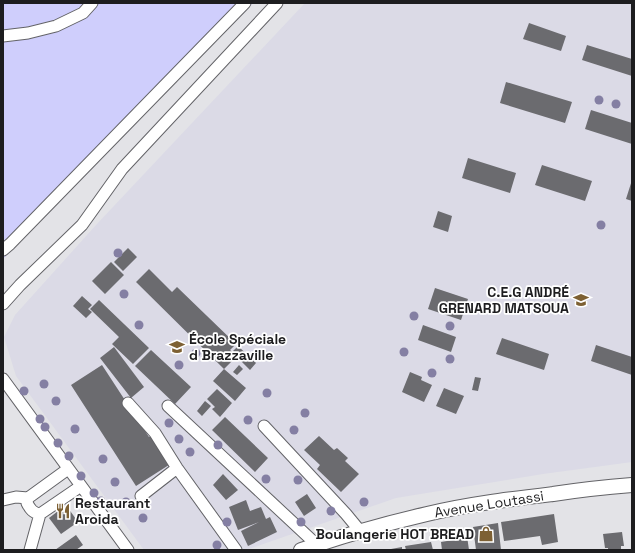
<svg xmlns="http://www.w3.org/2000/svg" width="635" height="553" viewBox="0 0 635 553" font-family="'Space Grotesk',sans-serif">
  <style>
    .built { fill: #dbdae6 }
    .green { fill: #cfcefc }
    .building { fill: #6b6b6f }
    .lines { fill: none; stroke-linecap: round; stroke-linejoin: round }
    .minor-casing { stroke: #636367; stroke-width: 13 }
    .major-casing { stroke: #636367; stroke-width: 16 }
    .minor { stroke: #fff; stroke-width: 11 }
    .major { stroke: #fff; stroke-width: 14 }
    .tree { fill: #847fa3 }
    .labels { text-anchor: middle; stroke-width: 3.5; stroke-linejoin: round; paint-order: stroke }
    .poi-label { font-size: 14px; font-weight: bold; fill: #1d1d1f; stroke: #fff; text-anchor: end }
    .street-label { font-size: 14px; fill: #1d1d1f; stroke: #fff }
  </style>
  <rect width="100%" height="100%" fill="#e3e3e7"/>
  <path class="built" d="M305,3H632V462L543,474L396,498L246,550H144L16,376L4,337L15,315L96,225Z"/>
  <path class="green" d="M3,3H253L3,259Z"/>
  <path class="building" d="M529,23L566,36L561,51L523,39Z
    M587,45L632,59V76L582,60Z
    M506,82L572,102L565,123L500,103Z
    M591,110L632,123V144L585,129Z
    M468,158L516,173L510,193L462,178Z
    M542,165L592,181L585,201L535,185Z
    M632,180V201L626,199Z
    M438,211L452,216L448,232L433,227Z
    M128,248L137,257L123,271L114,262Z
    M111,262L124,275L105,294L92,281Z
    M149,269L172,292L177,287L236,344L230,350L237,356L224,369L136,282Z
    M435,288L468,299L461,320L428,309Z
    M82,296L92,305L88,309L92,312L86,318L73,306Z
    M99,300L149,348L133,364L112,344L119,337L90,309Z
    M423,325L456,337L451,352L418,340Z
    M502,338L549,354L544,370L496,354Z
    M596,345L632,357V375L591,361Z
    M238,346L256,363L250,370L241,361L242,360L233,351Z
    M114,347L144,387L131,398L100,358Z
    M151,350L191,387L175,404L135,366Z
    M102,365L149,437L154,435L172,463L136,486L71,385Z
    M239,365L243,369L237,375L233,372Z
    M224,369L246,388L235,401L213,381Z
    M410,372L422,377L421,380L432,385L424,402L402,392Z
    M475,377L481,378L478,391L472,390Z
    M444,388L464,396L456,414L436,406Z
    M217,389L232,403L220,417L212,409L215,407L207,399Z
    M205,401L211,406L202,416L197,411Z
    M225,417L268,458L255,472L212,430Z
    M319,436L334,450L337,448L348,458L345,461L359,474L341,492L317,469L320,465L304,450Z
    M223,474L238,490L226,500L213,485Z
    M307,494L316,508L304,516L295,502Z
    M246,500L250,511L261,507L266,519L270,517L277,532L248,546L241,531L259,522L238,530L229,507Z
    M66,505L78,522L61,534L49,518Z
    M554,514L558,542L542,545L540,536L504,541L501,522Z
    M498,523L501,550H476L473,527Z
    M622,532L624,546H621V550H608V548H605L603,534Z
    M76,535L83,545L76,550H55Z
    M467,536L469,550H442L441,542L453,540V538Z
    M431,542L433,550H406L405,546Z
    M402,547V550H391V549Z"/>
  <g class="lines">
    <g class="minor-casing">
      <path id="minor" d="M3,36L28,33L56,26L83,13L92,3
        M3,250L10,244L245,3
        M3,304L20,285L82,225L122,169L277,3
        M3,379L128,550
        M128,403L155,433L177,468L236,550
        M168,406L317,545
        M264,426L346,514L360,531
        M68,469L28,498L27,503C30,509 33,513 40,514L81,486
        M141,496L177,468
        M3,500L16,497L28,498
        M30,550L40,514"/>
    </g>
    <g class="major-casing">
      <path id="major" d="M301,550C342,536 384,524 427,514C468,504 511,499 553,494C579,490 606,487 632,485"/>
    </g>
    <use href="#minor" class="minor"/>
    <use href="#major" class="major"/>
  </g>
  <g class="tree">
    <circle cx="599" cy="100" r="4.5"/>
    <circle cx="616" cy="104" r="4.5"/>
    <circle cx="601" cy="225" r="4.5"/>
    <circle cx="118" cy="253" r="4.5"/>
    <circle cx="124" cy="294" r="4.5"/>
    <circle cx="414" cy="316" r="4.5"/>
    <circle cx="139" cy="325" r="4.5"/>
    <circle cx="450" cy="326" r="4.5"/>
    <circle cx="404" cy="352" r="4.5"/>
    <circle cx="196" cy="353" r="4.5"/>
    <circle cx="450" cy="359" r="4.5"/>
    <circle cx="179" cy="365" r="4.5"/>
    <circle cx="432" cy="373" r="4.5"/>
    <circle cx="44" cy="384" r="4.5"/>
    <circle cx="24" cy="391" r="4.5"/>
    <circle cx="267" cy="393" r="4.5"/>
    <circle cx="56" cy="401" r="4.5"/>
    <circle cx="305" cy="413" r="4.5"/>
    <circle cx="40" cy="419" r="4.5"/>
    <circle cx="248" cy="420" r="4.5"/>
    <circle cx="169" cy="423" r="4.5"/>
    <circle cx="45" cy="427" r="4.5"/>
    <circle cx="75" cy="429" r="4.5"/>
    <circle cx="294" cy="430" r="4.5"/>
    <circle cx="179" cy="439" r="4.5"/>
    <circle cx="58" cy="443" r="4.5"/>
    <circle cx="218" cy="445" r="4.5"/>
    <circle cx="190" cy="452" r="4.5"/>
    <circle cx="69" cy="456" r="4.5"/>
    <circle cx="103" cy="459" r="4.5"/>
    <circle cx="81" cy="476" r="4.5"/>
    <circle cx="266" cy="479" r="4.5"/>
    <circle cx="298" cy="480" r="4.5"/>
    <circle cx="115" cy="482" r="4.5"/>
    <circle cx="94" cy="493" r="4.5"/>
    <circle cx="101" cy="501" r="4.5"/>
    <circle cx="126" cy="502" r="4.5"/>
    <circle cx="364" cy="502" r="4.5"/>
    <circle cx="331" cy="511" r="4.5"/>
    <circle cx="143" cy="518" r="4.5"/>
    <circle cx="227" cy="522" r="4.5"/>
    <circle cx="301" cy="522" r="4.5"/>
    <circle cx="217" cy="545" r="4.5"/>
  </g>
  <defs>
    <g id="school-bare" transform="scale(1.2)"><path d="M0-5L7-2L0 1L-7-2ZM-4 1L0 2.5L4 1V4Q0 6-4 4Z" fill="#7d6033" stroke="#fff" stroke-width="2.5" paint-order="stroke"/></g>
    <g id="restaurant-bare" transform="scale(1.2)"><path d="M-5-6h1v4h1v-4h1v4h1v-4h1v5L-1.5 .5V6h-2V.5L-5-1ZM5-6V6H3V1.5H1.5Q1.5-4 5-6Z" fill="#7d6033" stroke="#fff" stroke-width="2.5" paint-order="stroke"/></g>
    <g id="shop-bare" transform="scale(1.2)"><path d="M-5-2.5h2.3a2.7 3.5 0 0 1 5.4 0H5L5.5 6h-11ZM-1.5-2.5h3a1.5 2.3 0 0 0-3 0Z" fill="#7d6033" stroke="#fff" stroke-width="2.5" paint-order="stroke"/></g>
  </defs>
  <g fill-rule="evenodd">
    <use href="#school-bare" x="581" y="300"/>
    <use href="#school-bare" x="177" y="347"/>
    <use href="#restaurant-bare" x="63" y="511"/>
    <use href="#shop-bare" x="486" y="534"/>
  </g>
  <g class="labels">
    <g class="poi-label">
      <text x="569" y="297">C.E.G ANDRÉ<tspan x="569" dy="16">GRENARD MATSOUA</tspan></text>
      <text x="189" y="344" text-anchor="start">École Spéciale<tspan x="189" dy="16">d Brazzaville</tspan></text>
      <text x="75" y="508" text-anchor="start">Restaurant<tspan x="75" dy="16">Aroida</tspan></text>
      <text x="474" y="539">Boulangerie HOT BREAD</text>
    </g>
    <g class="street-label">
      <text transform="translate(489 504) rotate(-9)" y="5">Avenue Loutassi</text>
    </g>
  </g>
  <rect width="635" height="553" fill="none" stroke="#1d1d1f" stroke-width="8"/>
</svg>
